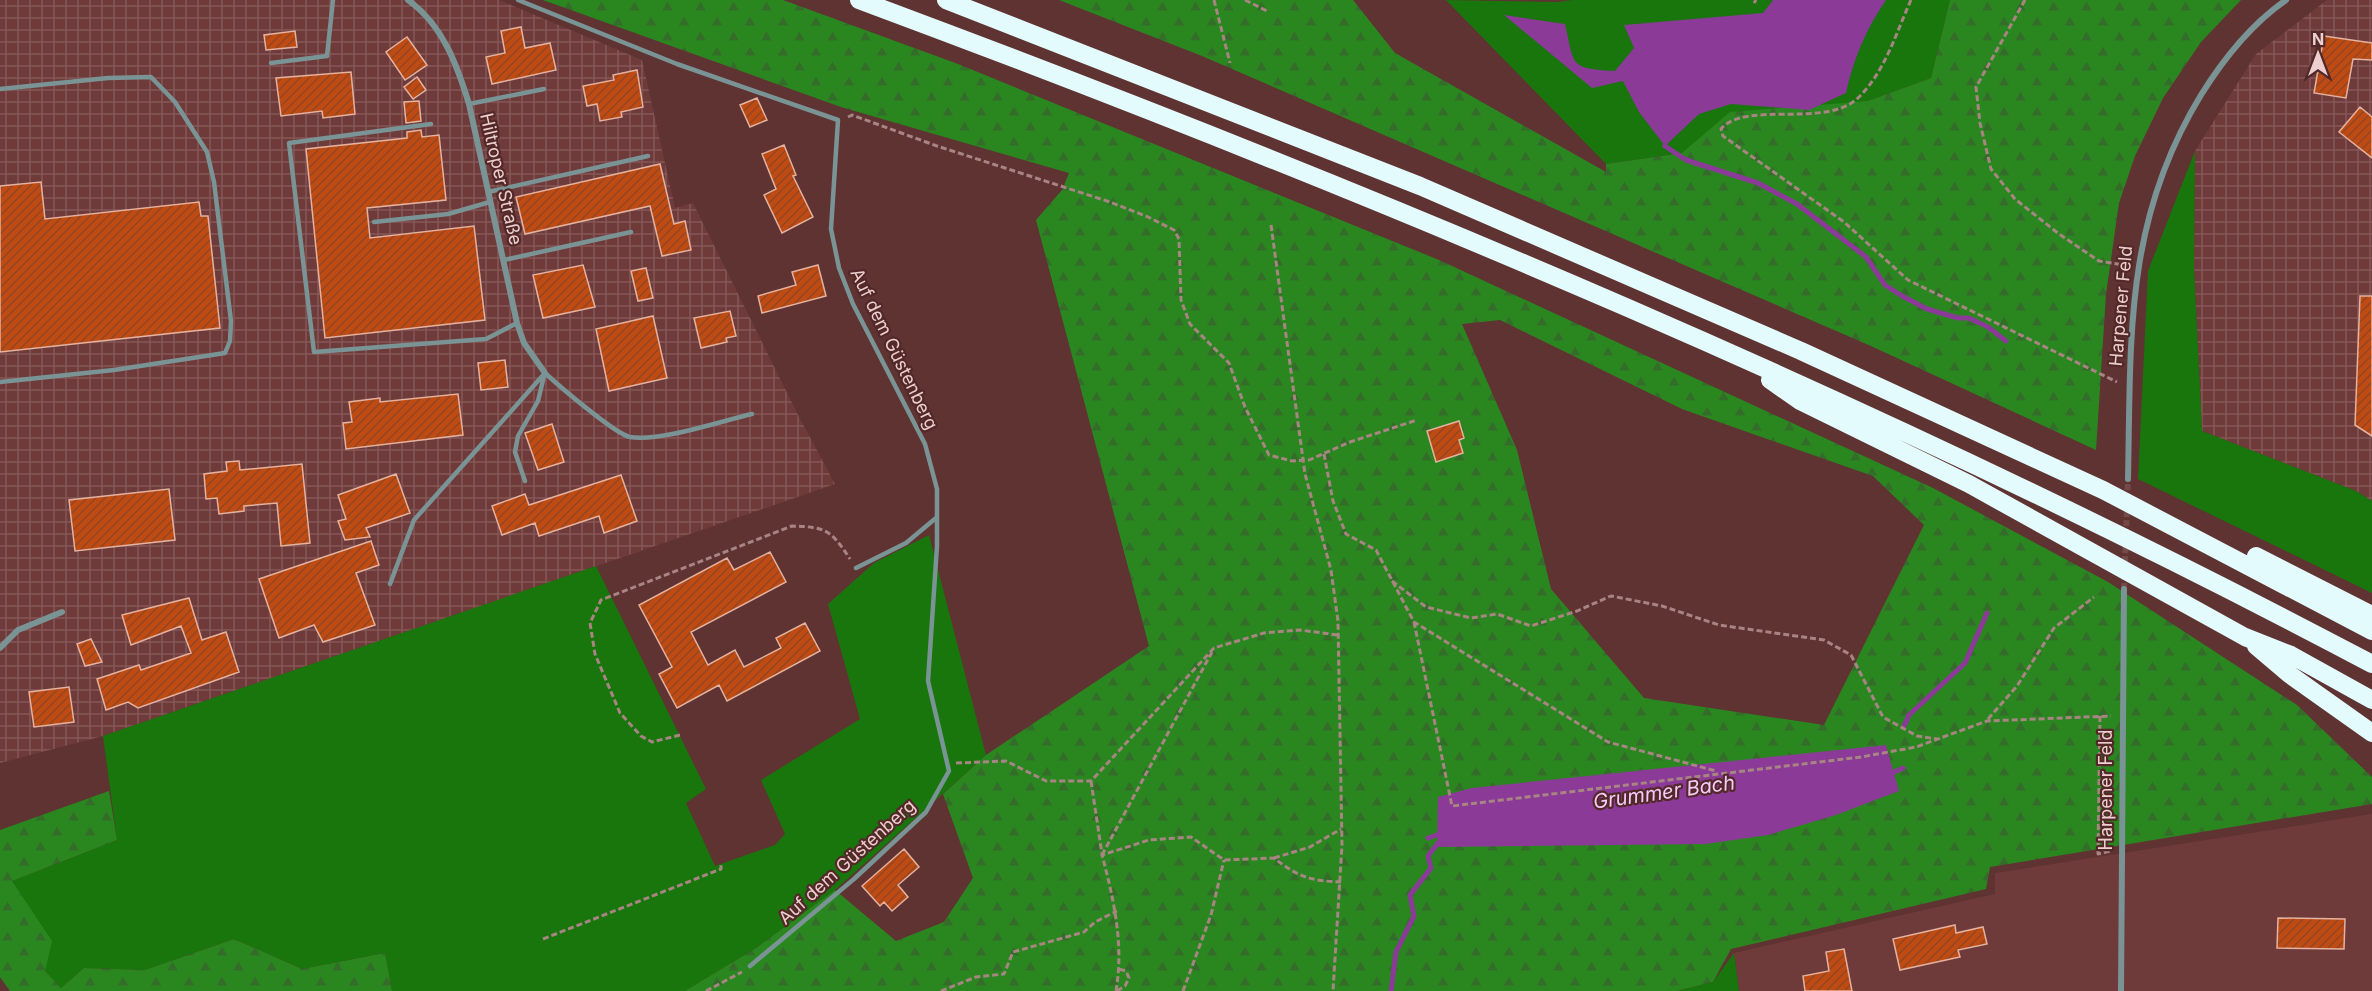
<svg xmlns="http://www.w3.org/2000/svg" width="2372" height="991" viewBox="0 0 2372 991" font-family="Inter,sans-serif">
  <style>
    .built { fill: #6f3b3a }
    .industrial { fill: url(#industrial-grid) }
    .green { fill: #18760c }
    .forest { fill: url(#forest-firs); fill-rule: evenodd }
    .water { fill: #8b3a98 }
    .lines { fill: none; stroke-linecap: round; stroke-linejoin: round }
    .stream { stroke: #8b3a98; stroke-width: 5 }
    .building { fill: url(#building-hatch); stroke: #e4b2a0; stroke-width: 1.5 }
    .minor-tunnel { stroke: #744a49; stroke-width: 6; stroke-dasharray: 6 3; stroke-linecap: butt }
    .path { stroke: #a88483; stroke-width: 3; stroke-dasharray: 6 3; stroke-linecap: butt }
    .service { stroke: #7a9395; stroke-width: 4.5 }
    .minor { stroke: #7a9395; stroke-width: 6 }
    .motorway { stroke: #e3fbfd; stroke-width: 18 }
    .labels { text-anchor: middle; stroke-width: 4.5; stroke-linejoin: round; paint-order: stroke }
    .street-label { font-size: 18px; fill: #eccfce; stroke: #532828 }
    .water-label { font-size: 20px; font-style: italic; fill: #f4cbfa; stroke: #532828 }
  </style>
  <defs>
    <pattern id="industrial-grid" width="8" height="8" patternUnits="userSpaceOnUse" patternTransform="scale(1.5)"><rect width="8" height="8" fill="#6f3b3a"/><path d="M0 4h8M4 0v8" fill="none" stroke="#845655"/></pattern>
    <pattern id="forest-firs" width="22" height="20" patternUnits="userSpaceOnUse" patternTransform="scale(1.5)"><rect width="22" height="20" fill="#2a8720"/><path d="M5 1l3.5 6h-7zM16 11l3.5 6h-7z" fill="#346d2a"/></pattern>
    <pattern id="building-hatch" width="6" height="6" patternUnits="userSpaceOnUse" patternTransform="scale(1.5)"><rect width="6" height="6" fill="#c04b12"/><path d="M-1 1l2-2M0 6l6-6M5 7l2-2" fill="none" stroke="#904624"/></pattern>
  </defs>
  <rect width="100%" height="100%" fill="#5f3332"/>
  <path class="built" d="M2372,814V991H1739L1734,953L1995,894V873Z"/>
  <path class="industrial" d="M0,0H499L642,60L675,208L693,203L798,415L835,484L103,736L0,763Z
    M2327,0H2372V501L2356,491L2202,431L2194,268L2195,151L2256,54Z"/>
  <path class="green" d="M1446,0L1557,2L1572,0H1950L1931,78L1868,101L1682,153L1606,164Z
    M2195,151L2194,268L2202,431L2356,491L2372,501V593L2138,479L2148,271Z
    M929,535L986,755L835,890L756,948L685,991H392L385,953L302,969L234,939L145,970L84,968L61,988L45,971L12,881L117,840L103,736L596,566L706,789L686,803L715,866L775,845L785,834L761,780L860,719L828,604L874,563Z
    M1734,953L1739,991H1676L1713,982Z"/>
  <path class="forest" d="M543,0H783L958,64L1439,260L1933,488L2108,582L2297,705L2372,777V804L1990,867L1986,889L1731,949L1713,982L1676,991H685L756,948L835,890L896,941L944,922L973,878L943,794L986,755L1149,646L1036,220L1062,190L1069,173L841,107ZM1500,320L1682,409L1873,476L1924,525L1824,725L1644,698L1551,589L1517,450L1462,324Z
    M1059,0H1353L1395,53L1606,172V164L1682,153L1730,112L1868,101L1931,78L1950,0H2241L2201,42L2163,98L2135,156L2119,203L2106,294L2096,450L1871,346L1202,56Z
    M109,791L117,840L12,881L52,941L45,971L61,988L84,968L145,970L234,939L302,969L385,953L392,991H10L0,977V830Z"/>
  <path class="water" d="M1773,0H1886C1867,27 1853,60 1846,93L1809,110L1731,104L1699,114L1665,146L1639,112L1623,81L1592,88L1504,15L1565,24C1575,67 1569,68 1615,71L1634,48L1624,25L1763,13Z
    M1886,745L1899,791L1836,815L1768,835L1706,844L1437,847L1438,797L1472,788Z"/>
  <g class="lines">
    <path class="stream" d="M1665,146L1686,160L1758,183L1797,204L1866,257L1885,285L1902,296L1927,309L1958,318H1969L1988,327L2006,341
      M1904,726L1909,715L1965,663L1987,613
      M1888,775L1903,768
      M1428,838L1443,833
      M1391,991L1396,952L1414,916L1410,895L1431,868L1428,856L1441,839"/>
  </g>
  <path class="building" d="M521,27L525,48L550,43L556,70L492,84L486,57L505,53L501,31Z
    M295,31L297,47L266,50L264,35Z
    M2324,36L2372,43V60L2353,59L2346,98L2314,93Z
    M407,37L427,65L405,80L386,52Z
    M637,70L643,107L621,112L622,117L600,121L597,104L587,106L583,86L614,80L613,75Z
    M351,72L355,114L323,118L322,111L281,116L276,78Z
    M417,77L426,90L413,99L404,87Z
    M757,98L767,120L750,127L740,105Z
    M419,101L421,121L406,123L404,102Z
    M2360,107L2372,117V158L2339,132Z
    M421,130L422,137L439,135L446,200L367,208L370,238L474,226L485,320L325,338L306,149L407,138V132Z
    M784,145L796,175L793,176L813,217L782,233L764,195L776,189L762,154Z
    M660,164L674,224L685,221L691,250L662,256L650,206L525,234L516,197Z
    M41,182L45,219L199,202L201,216H208L220,328L0,352V186Z
    M583,265L595,307L543,318L533,275Z
    M818,265L826,296L762,313L758,296L796,285L792,272Z
    M646,268L653,298L638,301L631,271Z
    M2360,296H2372V436L2355,425Z
    M730,311L736,336L726,338L727,342L701,348L694,318Z
    M653,316L667,378L609,391L596,329Z
    M505,360L508,387L481,390L478,363Z
    M458,394L463,435L346,449L343,423L352,422L349,402L380,398V402Z
    M1459,421L1464,438L1459,440L1463,453L1436,462L1427,431Z
    M552,424L564,462L538,470L525,433Z
    M239,461L240,470L302,464L310,543L281,546L277,503L244,506V511L219,514L217,498L206,499L204,474L227,471L226,462Z
    M396,474L410,513L366,528L370,537L345,540L338,521L346,519L338,495Z
    M621,475L637,521L604,533L599,516L539,536L535,523L502,535L492,506L525,494L529,505Z
    M169,489L175,540L75,551L69,500Z
    M371,541L379,565L356,573L375,625L323,642L314,625L279,638L259,579Z
    M770,552L786,582L691,632L708,665L735,650L744,667L781,648L776,638L805,623L820,651L727,701L719,685L677,708L659,674L672,667L639,605L727,558L734,570Z
    M189,598L202,640L226,632L239,672L138,708L128,702L106,710L97,679L139,665L141,670L191,653L181,626L131,645L122,615Z
    M91,639L102,662L85,666L77,644Z
    M69,687L74,722L34,727L29,692Z
    M904,849L919,867L898,885L908,897L892,911L884,902L880,906L862,886Z
    M2278,918L2345,919L2344,949L2277,948Z
    M1955,925L1956,933L1983,927L1987,944L1958,950L1960,957L1900,970L1893,939Z
    M1844,949L1852,991H1805L1803,976L1829,971L1826,952Z"/>
  <g class="lines">
    <path class="minor-tunnel" d="M2124,589L2128,479"/>
    <path class="path" d="M1214,0L1230,63
      M1245,0L1267,11
      M1911,0C1896,33 1885,72 1858,98C1825,129 1745,100 1721,129L1723,136L1844,222L1908,280L2117,382
      M2025,0L1976,87L1980,123L1991,169L2015,199L2059,234L2099,261L2129,266
      M1754,3L1756,0
      M848,117L852,115L937,146L1107,201L1146,216L1174,230L1179,239L1181,300L1190,324L1229,363L1245,407L1269,455L1292,461L1309,460L1350,442L1417,420
      M1271,225L1305,474L1331,570L1338,621L1342,845L1333,991
      M1324,454L1333,501L1346,534L1376,550L1414,622L1608,742L1716,771
      M1392,581L1426,607L1471,618L1497,614L1531,626L1577,611L1611,596L1662,606L1719,625L1824,640L1851,655L1883,717L1917,736L1937,739
      M1414,622L1452,806L1861,757L1916,747L1987,721L2111,716
      M2100,716L2098,854L2111,851
      M1988,719L2017,686L2054,628L2094,597
      M680,735L652,742L641,736L620,713L595,654L590,623L601,600L792,526C826,527 831,530 850,559
      M956,763L1006,761L1046,781H1091L1214,648L1264,633L1300,630L1338,635
      M1091,781L1102,854
      M1102,855L1212,652
      M1274,858L1310,847L1341,829
      M543,939L721,869V865
      M706,991L742,972
      M941,991L976,977L1004,974L1013,952L1084,932L1095,922L1117,911
      M1116,991C1124,945 1114,900 1102,855L1149,840L1191,837L1224,860L1274,858C1298,877 1311,881 1341,882
      M1117,991L1125,986L1129,978L1126,971L1119,969
      M1183,991L1211,915L1224,860"/>
    <path class="service" d="M518,0L677,64L838,120L831,229L839,268L853,304L925,444L937,489V546L928,681L949,771L926,812L854,879L750,966
      M271,63L327,56L333,0
      M0,89L108,78L151,77L175,102L207,152L214,182L231,321L230,341L225,353L114,370L0,382
      M469,104L544,89
      M431,124L289,143L314,352L486,339L517,323
      M488,192L648,156
      M374,222L448,214L490,202
      M504,260L631,232
      M545,373C558,385 615,434 630,437C660,442 721,421 752,414
      M525,481L515,452L518,436L538,401L544,376
      M856,568L906,543L936,518
      M390,584L414,520L545,373"/>
    <path class="minor" d="M408,0C443,25 457,65 469,104L517,323L524,343L545,373
      M2128,479C2131,338 2124,221 2201,95C2224,58 2250,25 2286,0
      M0,648L18,630L62,612
      M2121,991L2124,589"/>
    <path class="motorway" d="M859,0C1375,192 1885,406 2372,664
      M946,0L1420,186L1801,351L2103,490L2372,631
      M1770,380L1800,401L1969,484L2245,637L2291,655L2372,700
      M2256,556L2372,615
      M2256,646L2289,674L2372,733"/>
  </g>
  <g class="labels">
    <g class="street-label">
      <text transform="translate(501 179) rotate(77)" y="6">Hiltroper Straße</text>
      <text transform="translate(2121 306) rotate(-85)" y="6">Harpener Feld</text>
      <text transform="translate(894 349) rotate(64)" y="6">Auf dem Güstenberg</text>
      <text transform="translate(2106 790) rotate(-90)" y="6">Harpener Feld</text>
      <text transform="translate(847 862) rotate(-42)" y="6">Auf dem Güstenberg</text>
    </g>
    <g class="water-label">
      <text transform="translate(1664 792) rotate(-8)" y="7">Grummer Bach</text>
    </g>
  </g>
  <g transform="translate(2318 54)" stroke="#532828" stroke-width="4.5" paint-order="stroke">
  <path d="M0-4.5L10 22L0 15L-10 22Z" fill="#eccfce"/>
  <text y="-9" font-size="16" font-weight="bold" text-anchor="middle" fill="#eccfce">N</text>
  </g>
</svg>
